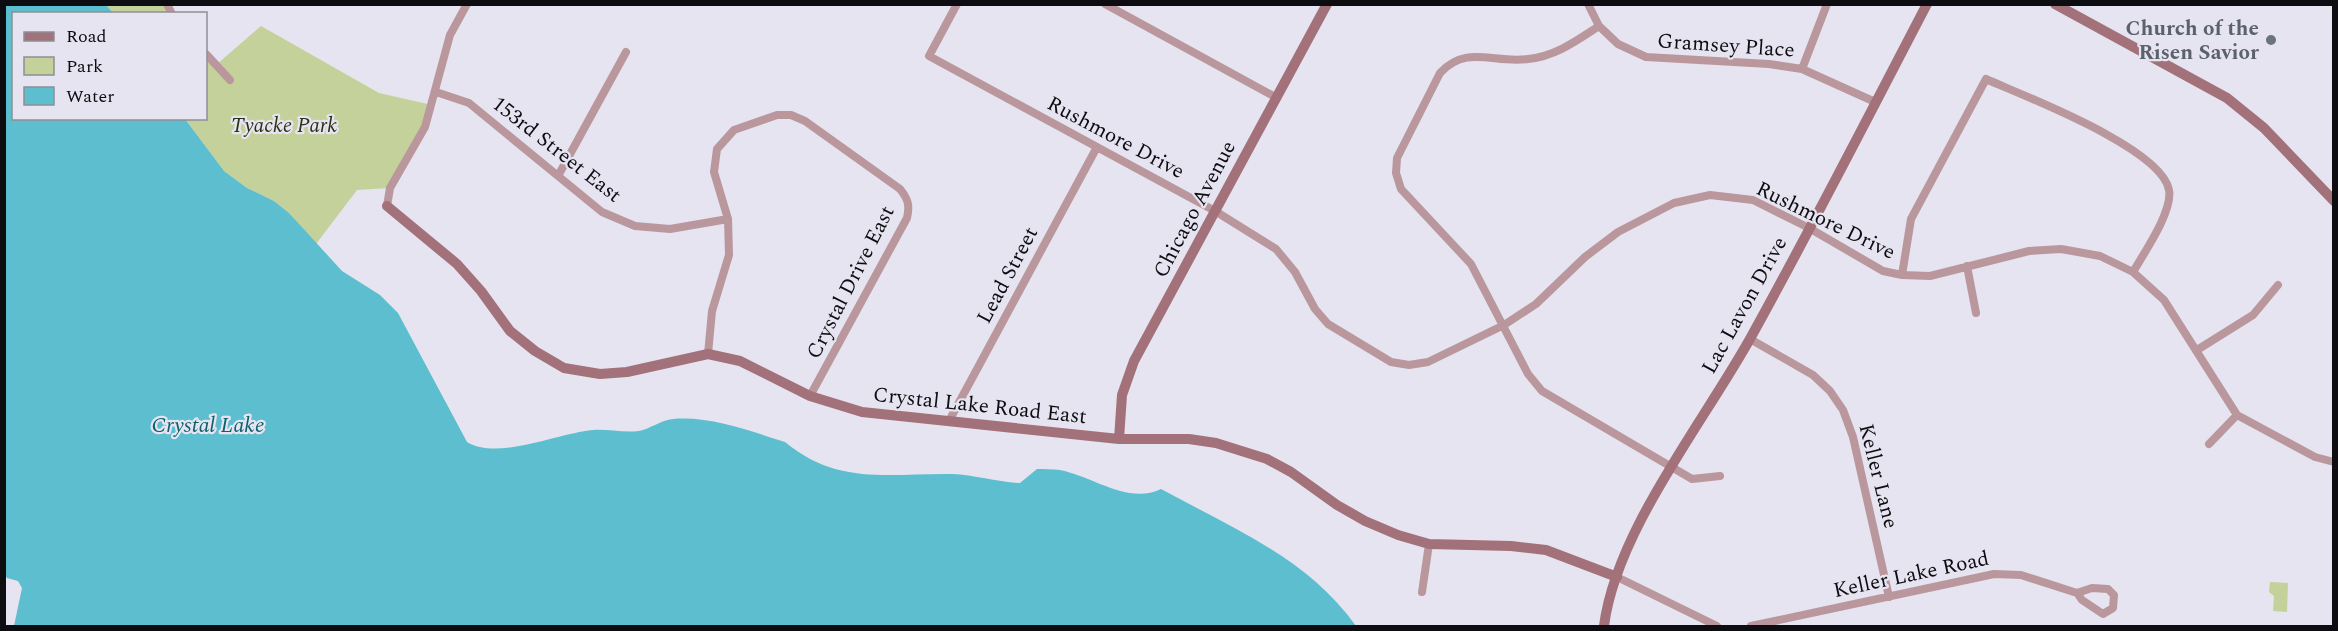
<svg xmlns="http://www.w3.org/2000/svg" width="2338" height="631" viewBox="0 0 2338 631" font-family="Spectral,serif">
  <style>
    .green { fill: #c4d19a }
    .water { fill: #5cbece }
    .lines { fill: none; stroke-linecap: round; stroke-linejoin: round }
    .street { stroke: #ba979c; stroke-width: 8 }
    .secondary { stroke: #a37179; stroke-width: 10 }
    .worship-dot { fill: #6b7280; stroke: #e5e4f0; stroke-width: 2 }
    .labels { text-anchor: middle; stroke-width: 4.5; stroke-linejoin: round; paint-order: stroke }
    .worship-label { font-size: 21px; font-weight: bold; fill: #5b616d; stroke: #e5e4f0; text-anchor: end }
    .street-label { font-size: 21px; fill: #0d0c10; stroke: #e5e4f0 }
    .park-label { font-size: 21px; font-style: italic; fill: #2b3113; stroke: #e5e4f0 }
    .water-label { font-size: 22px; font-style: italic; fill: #0d616c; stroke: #e5e4f0 }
  </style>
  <rect width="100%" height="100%" fill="#e5e4f0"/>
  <path class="green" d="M106,5H167L172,13H113Z
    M261,26L379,93L432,105L390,188L357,190L316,244L289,213L274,201L247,188L224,171L185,119L206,118V54L216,65Z
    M2270,582L2288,583L2287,612L2273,611L2274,596L2269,592Z"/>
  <path class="water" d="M4,5H106L113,13L14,14V118L185,119L224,171L247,188L274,201L289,213L342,271L380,295L398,313L467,442C498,461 558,433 593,430C608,429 623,433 639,431C650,429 661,420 673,419C711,416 749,431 785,442C838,486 889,473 952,474C975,475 997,482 1020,483L1037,469C1044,469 1053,469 1060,470C1092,476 1128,505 1161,489C1232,528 1308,558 1356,626H14L22,588L18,581L7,578L4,574Z"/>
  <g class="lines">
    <path class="street" d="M167,4L172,14
      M957,4L929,56L1215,211L1276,249L1295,272L1315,309L1328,324L1391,362L1409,365L1428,362L1504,325L1536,304L1585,257L1618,232L1674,203L1710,195L1753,200L1809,228L1883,271L1902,275L1930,276L2029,251L2061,249L2100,256L2133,272L2164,300L2237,415L2315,457L2334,462
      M1105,4L1277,98
      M1588,4L1599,26L1618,44L1646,57L1769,64L1802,69L1873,101L1877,99
      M1599,26C1576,41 1556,56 1528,59C1494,64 1467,44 1440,73L1397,158L1396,173L1401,189L1471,264L1528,374L1542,391L1692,479L1720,476
      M206,54L230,80
      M1802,69L1827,4
      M436,92L469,103L602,212L635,226L670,229L728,219
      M558,176L626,52
      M387,206L390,188L425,127L450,35L467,4
      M1967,266L1976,313
      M1902,275L1911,219L1986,79C2024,96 2162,148 2169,190C2173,211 2144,253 2133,272
      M1750,339L1813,375L1830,391L1843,410L1853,437L1889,597
      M2197,350L2253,315L2278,285
      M708,354L712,311L729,255L728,219L714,172L717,149L734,130L777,115H791L805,121L900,189C908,199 910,205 907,218L810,396
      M949,421L1097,147
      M2209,444L2237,415
      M1617,577L1717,626
      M1422,592L1429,544
      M1751,626L1994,574L2021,575L2077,593L2092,588L2108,589L2114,595L2113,608L2103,614L2082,600L2077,593"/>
    <path class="secondary" d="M2055,4L2227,98L2264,128L2334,201
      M387,206L457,264L481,291L510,331L535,351L564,368L600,374L627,372L708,354L740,361L810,396L862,412L1119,439H1189L1216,443L1267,459L1291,472L1337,505L1365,521L1398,535L1429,544L1511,546L1546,550L1617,577
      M1119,439L1122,395L1134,361L1327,4
      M1604,626C1616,531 1704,422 1751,337C1812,227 1869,115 1927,4"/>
  </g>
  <circle class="worship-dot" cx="2271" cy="40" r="6"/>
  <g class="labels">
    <g class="worship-label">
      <text x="2259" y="35">Church of the<tspan x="2259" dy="24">Risen Savior</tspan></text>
    </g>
    <g class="street-label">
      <text transform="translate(1726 45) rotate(4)" y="7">Gramsey Place</text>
      <text transform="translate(1116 137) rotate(28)" y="7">Rushmore Drive</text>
      <text transform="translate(557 149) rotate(38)" y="7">153rd Street East</text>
      <text transform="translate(1194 209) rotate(-62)" y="7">Chicago Avenue</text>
      <text transform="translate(1826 220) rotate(26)" y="7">Rushmore Drive</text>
      <text transform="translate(1007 275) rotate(-62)" y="7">Lead Street</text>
      <text transform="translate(850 282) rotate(-63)" y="7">Crystal Drive East</text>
      <text transform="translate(1744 305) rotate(-61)" y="7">Lac Lavon Drive</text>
      <text transform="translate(980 405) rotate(6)" y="7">Crystal Lake Road East</text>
      <text transform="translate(1879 476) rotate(76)" y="7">Keller Lane</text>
      <text transform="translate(1911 574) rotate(-12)" y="7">Keller Lake Road</text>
    </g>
    <g class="park-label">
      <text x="284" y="132">Tyacke Park</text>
    </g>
    <g class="water-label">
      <text x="208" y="432">Crystal Lake</text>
    </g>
  </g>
  <rect width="2338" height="631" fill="none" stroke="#0d0c10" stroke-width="12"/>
  <rect x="12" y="12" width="195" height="108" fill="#e5e4f0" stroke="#8f8e96" stroke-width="1.5"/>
  <rect x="24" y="32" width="30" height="9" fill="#a37179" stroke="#8f8e96" stroke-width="1.5"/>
  <text x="66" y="42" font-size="18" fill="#0d0c10">Road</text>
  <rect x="24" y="57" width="30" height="18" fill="#c4d19a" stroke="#8f8e96" stroke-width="1.5"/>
  <text x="66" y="72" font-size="18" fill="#0d0c10">Park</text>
  <rect x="24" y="87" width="30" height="18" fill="#5cbece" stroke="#8f8e96" stroke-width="1.5"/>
  <text x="66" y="102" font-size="18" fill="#0d0c10">Water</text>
</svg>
